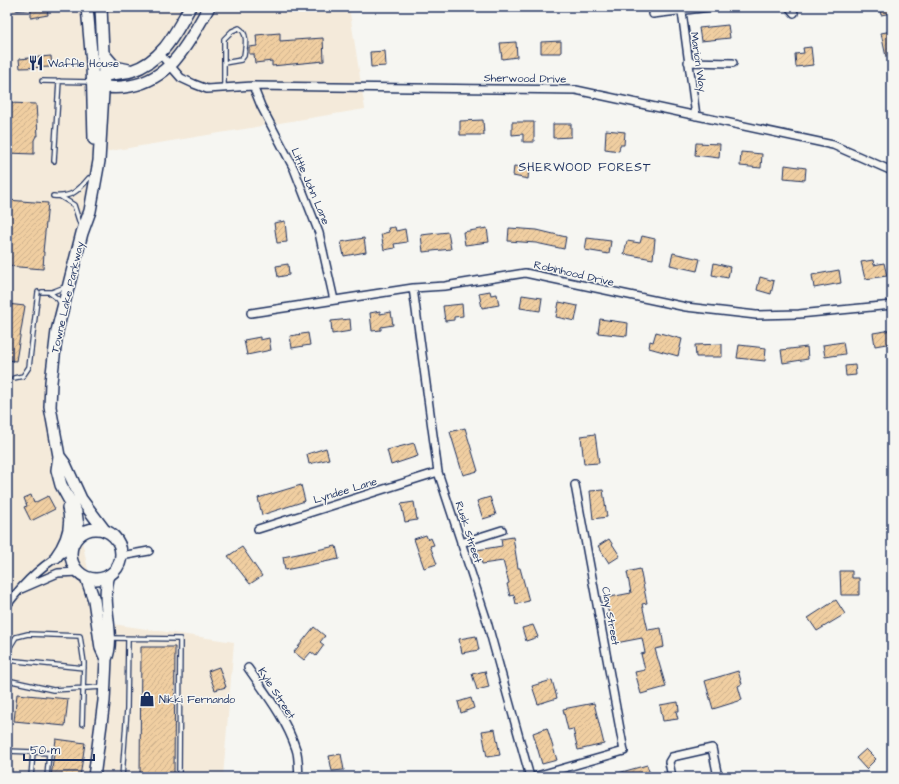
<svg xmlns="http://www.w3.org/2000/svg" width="899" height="784" viewBox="0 0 899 784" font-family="'Architects Daughter',sans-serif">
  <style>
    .built { fill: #f4eada }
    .building { fill: url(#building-hatch); stroke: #1b2f5e }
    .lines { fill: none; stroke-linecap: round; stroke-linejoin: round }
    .lane-casing { stroke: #1b2f5e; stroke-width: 6 }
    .street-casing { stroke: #1b2f5e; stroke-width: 10 }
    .secondary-casing { stroke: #1b2f5e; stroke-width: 14 }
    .lane { stroke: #f6f6f2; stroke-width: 3.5 }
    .street { stroke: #f6f6f2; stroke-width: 7 }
    .secondary { stroke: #f6f6f2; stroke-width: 11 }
    .labels { text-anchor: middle; stroke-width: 3; stroke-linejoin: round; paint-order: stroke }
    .street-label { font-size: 11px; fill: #1b2f5e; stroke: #f6f6f2 }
    .poi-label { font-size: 11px; fill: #1b2f5e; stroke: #f6f6f2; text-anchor: start }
    .neighbourhood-label { font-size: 12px; letter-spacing: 1px; fill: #1b2f5e; stroke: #f6f6f2 }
  </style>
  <defs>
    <pattern id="building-hatch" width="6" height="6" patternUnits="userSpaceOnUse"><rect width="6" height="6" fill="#f0cea1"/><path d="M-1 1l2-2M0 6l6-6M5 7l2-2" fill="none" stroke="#cdb18d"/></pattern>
  </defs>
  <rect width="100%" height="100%" fill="#f6f6f2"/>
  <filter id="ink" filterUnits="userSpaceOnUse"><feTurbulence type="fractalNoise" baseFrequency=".025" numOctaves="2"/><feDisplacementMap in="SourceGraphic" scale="8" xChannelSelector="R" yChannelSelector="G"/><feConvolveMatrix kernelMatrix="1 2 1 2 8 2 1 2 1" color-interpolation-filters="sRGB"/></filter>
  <g filter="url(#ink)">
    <path class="built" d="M7,7H349L365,109L98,153L52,397L99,622L234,642L223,777H7Z"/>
    <path class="building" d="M31,7H47L48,15L31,18Z
      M879,7H892V13L881,15Z
      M728,25L730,38L701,41L699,28Z
      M892,31V55L886,57L881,33Z
      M280,33V41L323,38L324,61L272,66V61L255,63L254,54H249V47L257,46L256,35Z
      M561,41V53H541V42Z
      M516,42L517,57L502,59L500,43Z
      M811,47L813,65L796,67L795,54L804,53L803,48Z
      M385,51L386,66L371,67L370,52Z
      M51,56L52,67L20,68L19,59Z
      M9,103L36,104L38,136H36L34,140V154L7,153V116H9Z
      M483,120L484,135H460V121Z
      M512,122H534V142H523V134L512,135Z
      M553,124H571V137L553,138Z
      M606,130L625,132L624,145H620L619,151L605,149Z
      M696,143L720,144L719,158L695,155Z
      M741,152L762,154L761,168L740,166Z
      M785,165L806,168L805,180L784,178Z
      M514,166L529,168L528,179L513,176Z
      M7,200L48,203L43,252H44L43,269L7,266Z
      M285,221L287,242L277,243L274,223Z
      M395,227L396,231L405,229L407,242L394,244L395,248L384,250L381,234L389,232L388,228Z
      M487,228L489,242L465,245L463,232Z
      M509,228L537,230L566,237L564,249L536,243L508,241Z
      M448,232L451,249L423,252L421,235Z
      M642,236L655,239L653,259L624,254L627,241L640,243Z
      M364,238L366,252L344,256L341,242Z
      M587,238L611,241L609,254L585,250Z
      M673,253L700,259L697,271L670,265Z
      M873,260L874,265L884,263L887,276L865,279L861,262Z
      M714,263L730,267L728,278L712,275Z
      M288,264L289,275L278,277L276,266Z
      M839,270L841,283L814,288L812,275Z
      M760,277L774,281L771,294L757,290Z
      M490,291L491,295L497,294L499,305L482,308L479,293Z
      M522,295L542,298L540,311L520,308Z
      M559,302L578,306L575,321L556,317Z
      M7,304L25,306L16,361L7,360Z
      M462,304L463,316L454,317V320L445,321L443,306Z
      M380,311V314L391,312L393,325L381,327V330L372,331L370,313Z
      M350,319L351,331L332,334L331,321Z
      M600,319L628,323L627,336L598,333Z
      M892,330V343L875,346L873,333Z
      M656,332L682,339L678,356L649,348L650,341L653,342Z
      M308,333L310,345L292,348L290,336Z
      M260,337V340L269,338L271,350L247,355L244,340Z
      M843,342L845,354L825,357L823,345Z
      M722,344V357H696L695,345Z
      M739,345L766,348L765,361L737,358Z
      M807,347L808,359L783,363L781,350Z
      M855,365L856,375L846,376L845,366Z
      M465,428L478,471L463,475L450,432Z
      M595,434L599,463L584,464L581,436Z
      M414,443L418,456L391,465L387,450Z
      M326,448L329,459L309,464L307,454Z
      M301,485L305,501L262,515L258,498Z
      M603,490L607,517L593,519L590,491Z
      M31,495L34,503L48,496L55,509L31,521L24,507L27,506L24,498Z
      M490,497L496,515L483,519L477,501Z
      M414,502L417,520L405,522L401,504Z
      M426,535L428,540L431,538L434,545L430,546L437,564L424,568L414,539Z
      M513,537L518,568H520L529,601L516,604L514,595L510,596L507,584L509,583L503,561L482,564L481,559H478L477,550L502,546L501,539Z
      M609,539L620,556L609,563L598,546Z
      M336,546L339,559L285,570L283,557Z
      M242,547L262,576L250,584L228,556Z
      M640,569L647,603L642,604L648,630L661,628L664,647L655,649L666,687L641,694L635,672L645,670L641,654L645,653L642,638L616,643L605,598L631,593L627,572Z
      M840,571H852V578H859V595H841Z
      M836,600L845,614L817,631L808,618Z
      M533,625L538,637L526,641L522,628Z
      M314,627L325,636L320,642L324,645L316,656L311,652L304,660L294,652Z
      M476,636L479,650L462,653L459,639Z
      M141,647H175L174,777H140Z
      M219,667L226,687L215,690L208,671Z
      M485,671L489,687L477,690L472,674Z
      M738,671L742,684L738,686L742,700L713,709L705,681Z
      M552,680L557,698L538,704L532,686Z
      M17,694L68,699L65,726L14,721Z
      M471,698L474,708L461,713L458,702Z
      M678,702L679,711H676L678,719L663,721L660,705Z
      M594,703L604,744L578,750L573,729L568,730L563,709Z
      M547,728L557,760L542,764L533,733Z
      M495,729L500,755L487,757L482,731Z
      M56,739L85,743L80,777H51Z
      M866,749L876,759L866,769L856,758Z
      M341,754L344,770L332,771L329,756Z
      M647,765L651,777H611V775Z"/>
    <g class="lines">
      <g class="lane-casing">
        <path id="lane" d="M18,8L28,7
          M42,81L92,82
          M224,88V39L232,31L239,28C249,34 245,47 244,56L241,60L224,63
          M54,161L59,81
          M53,196C71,198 78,191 89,178
          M61,197L74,205L81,227
          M42,292H52L65,287
          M50,293L58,299L61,304
          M14,378L23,376L29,367L38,292
          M111,638L180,639L179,777
          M7,660L8,650L16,637L28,634L80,636L84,663L82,724
          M7,660L84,668
          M7,680L53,690L103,687
          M7,751L33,752L31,777
          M33,752L49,753L47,777
          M122,777L127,709L128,639"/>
      </g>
      <g class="street-casing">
        <path id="street" d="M789,7L794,13
          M682,12L696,116
          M653,14L710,7
          M160,54L181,78L194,84L207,89L253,86L576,90L833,145L892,171
          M688,62L733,63
          M253,86L261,106L294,169L319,233L334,300
          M413,288L438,472L486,618L530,777
          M251,313L413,288L445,286L525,273L686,307L756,315L799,314L892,305
          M258,529L438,472
          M461,543L502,530
          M121,556L149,551
          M21,589L58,573L79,572
          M7,605C26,580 44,563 72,548
          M248,668C266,694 286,719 296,749C299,757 298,768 299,777
          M533,777L624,751L575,485
          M672,777L669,762L672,757L712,748L718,777"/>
      </g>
      <g class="secondary-casing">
        <path id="secondary" d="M87,7L92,63L94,139
          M103,53L115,67L129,70
          M98,78C108,73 120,74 131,71C162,61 175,34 190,7
          M97,84C107,89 119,88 130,86C173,78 189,41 209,7
          M59,456L65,464L81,499L105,531
          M71 554a25 25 0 1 1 50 0a25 25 0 1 1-50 0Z
          M75,540L78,526L76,512L61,485L57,470L59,456L50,407L51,382L57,331L82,233L90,211L99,161L104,75L101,7
          M56,557C67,542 73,526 68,508
          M86,577L94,600L101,648L106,659L104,701L94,777
          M106,659C116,636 100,604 109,575"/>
      </g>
      <use href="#lane" class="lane"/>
      <use href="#street" class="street"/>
      <use href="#secondary" class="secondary"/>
    </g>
  </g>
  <defs>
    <g id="restaurant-bare" transform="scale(1.2)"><path d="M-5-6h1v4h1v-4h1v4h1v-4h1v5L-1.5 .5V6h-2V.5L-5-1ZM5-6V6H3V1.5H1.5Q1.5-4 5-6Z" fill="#1b2f5e" stroke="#f6f6f2" stroke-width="2.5" paint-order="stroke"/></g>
    <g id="shop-bare" transform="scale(1.2)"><path d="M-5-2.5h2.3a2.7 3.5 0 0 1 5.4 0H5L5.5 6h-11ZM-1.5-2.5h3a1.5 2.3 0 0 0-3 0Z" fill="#1b2f5e" stroke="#f6f6f2" stroke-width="2.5" paint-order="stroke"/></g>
  </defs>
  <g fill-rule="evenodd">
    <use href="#restaurant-bare" x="36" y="63"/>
    <use href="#shop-bare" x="147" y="699"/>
  </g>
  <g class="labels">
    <g class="street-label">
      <text transform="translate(699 62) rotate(82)" y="4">Marion Way</text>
      <text transform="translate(525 78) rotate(1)" y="4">Sherwood Drive</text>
      <text transform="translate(311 186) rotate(67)" y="4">Little John Lane</text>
      <text transform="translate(574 273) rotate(13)" y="4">Robinhood Drive</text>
      <text transform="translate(67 297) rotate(-77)" y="4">Towne Lake Parkway</text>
      <text transform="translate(345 490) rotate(-17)" y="4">Lyndee Lane</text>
      <text transform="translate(469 532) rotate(72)" y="4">Rusk Street</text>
      <text transform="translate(611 616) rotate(80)" y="4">Clay Street</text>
      <text transform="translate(277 693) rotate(57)" y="4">Kyle Street</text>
    </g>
    <g class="poi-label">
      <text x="48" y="67">Waffle House</text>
      <text x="159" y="703">Nikki Fernando</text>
    </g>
    <g class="neighbourhood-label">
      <text x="585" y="171">SHERWOOD FOREST</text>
    </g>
  </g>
  <rect width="899" height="784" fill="none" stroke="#f6f6f2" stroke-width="24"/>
  <rect x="12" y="12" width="875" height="760" fill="none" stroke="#1b2f5e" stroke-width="1.5" filter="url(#ink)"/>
  <path d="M24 754v6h70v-6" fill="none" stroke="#1b2f5e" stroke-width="2"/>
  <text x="30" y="754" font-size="12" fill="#1b2f5e" stroke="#f6f6f2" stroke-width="3" paint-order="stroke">50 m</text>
</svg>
